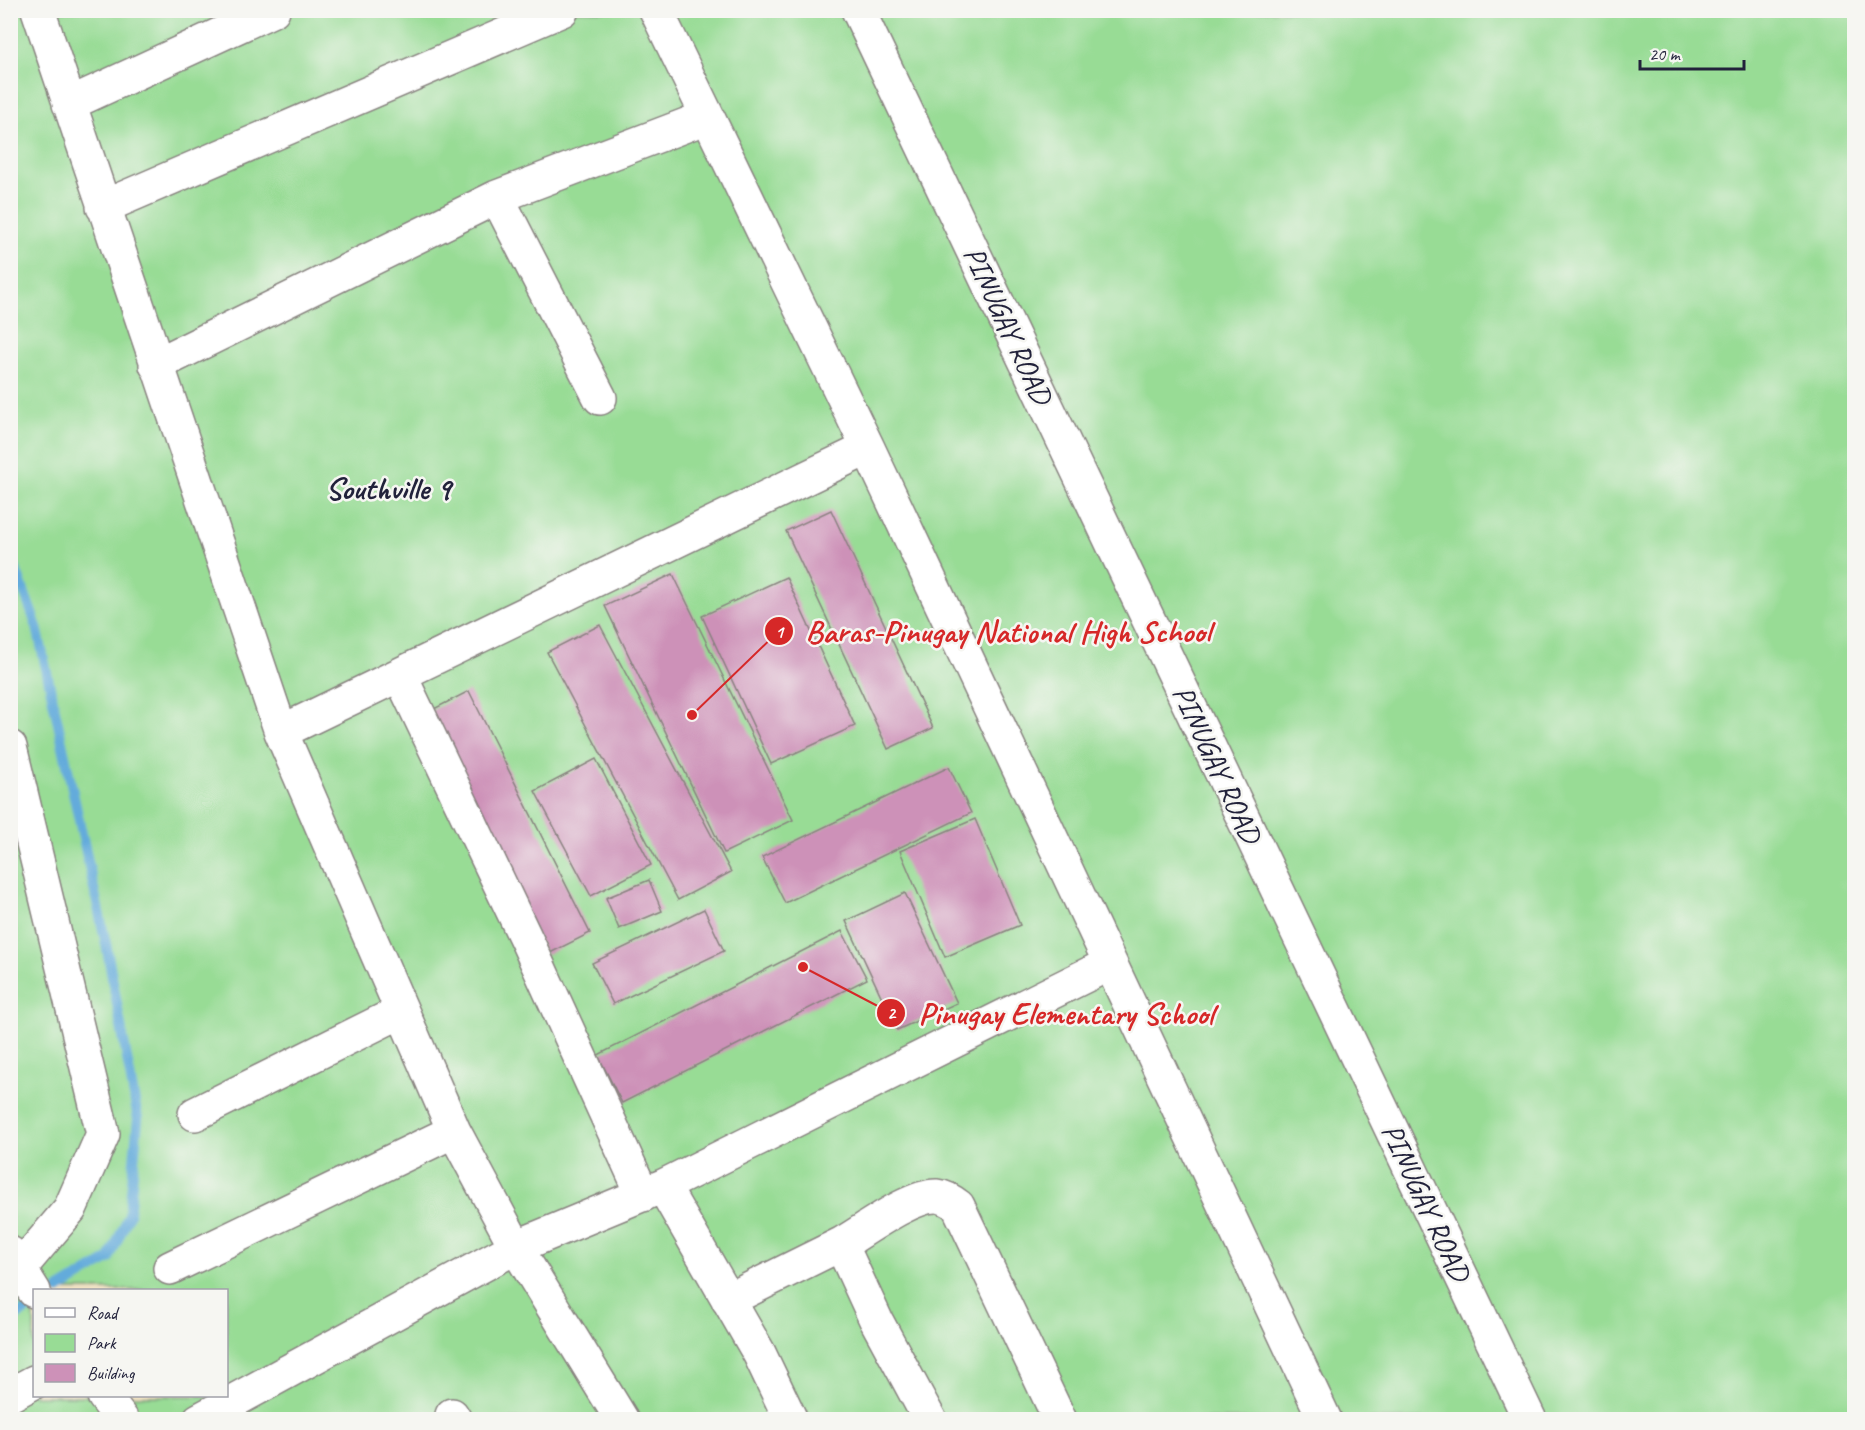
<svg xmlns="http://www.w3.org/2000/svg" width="1865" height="1430" viewBox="0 0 1865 1430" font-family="Caveat,sans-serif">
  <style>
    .green { fill: #98dc95; stroke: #5d7f68; stroke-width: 1.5; fill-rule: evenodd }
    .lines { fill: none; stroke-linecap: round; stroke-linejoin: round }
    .stream { stroke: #64abdb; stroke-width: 10 }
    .building { fill: #cd91b8 }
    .minor-casing { stroke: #88827f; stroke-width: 36 }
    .tertiary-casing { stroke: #88827f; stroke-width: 36 }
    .minor { stroke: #fff; stroke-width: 33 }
    .tertiary { stroke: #fff; stroke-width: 33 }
    .labels { text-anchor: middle; stroke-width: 5; stroke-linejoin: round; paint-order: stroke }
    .street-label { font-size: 30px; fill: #22223b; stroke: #f6f6f2 }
    .neighbourhood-label { font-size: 32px; font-weight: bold; fill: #22223b; stroke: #f6f6f2 }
    .leader { fill: none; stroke: #d62828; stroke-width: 2 }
    .callout-dot { fill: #d62828; stroke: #f6f6f2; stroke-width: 2 }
    .mark-label { font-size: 18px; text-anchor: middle; font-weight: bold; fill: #fff }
    .callout-label { font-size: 32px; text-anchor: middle; font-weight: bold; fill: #d62828; stroke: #f6f6f2; stroke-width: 5; stroke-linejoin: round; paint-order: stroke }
  </style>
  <rect width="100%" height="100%" fill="#f6f6f2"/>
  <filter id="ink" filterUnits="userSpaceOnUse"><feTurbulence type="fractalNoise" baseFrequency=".0167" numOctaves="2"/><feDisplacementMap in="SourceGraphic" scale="12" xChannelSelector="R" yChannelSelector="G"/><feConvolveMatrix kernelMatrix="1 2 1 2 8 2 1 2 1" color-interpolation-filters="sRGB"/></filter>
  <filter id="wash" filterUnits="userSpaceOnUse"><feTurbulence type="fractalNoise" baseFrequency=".008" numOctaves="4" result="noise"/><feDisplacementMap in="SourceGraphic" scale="24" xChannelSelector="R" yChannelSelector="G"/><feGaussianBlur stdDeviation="1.35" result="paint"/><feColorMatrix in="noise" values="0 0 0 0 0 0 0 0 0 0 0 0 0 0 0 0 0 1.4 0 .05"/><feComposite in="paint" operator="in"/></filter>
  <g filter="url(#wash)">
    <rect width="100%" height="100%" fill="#efe1c3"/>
    <path class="green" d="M10,11H1854V1419H11ZM34,1290H226V1396H34Z"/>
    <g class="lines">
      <path class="stream" d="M10,553L37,627L106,944L138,1119L129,1215L109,1259L58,1290
        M10,1320L34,1305"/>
    </g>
    <g id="blocks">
      <path class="building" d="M831,510L933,728L888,749L786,531Z
        M673,574L793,820L724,853L605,606Z
        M786,577L855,726L771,764L702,616Z
        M600,625L731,872L678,900L547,652Z
        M469,691L590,933L546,955L424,714Z
        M596,759L651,865L591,896L535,791Z
        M949,767L971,813L785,903L762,857Z
        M975,819L1020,925L945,957L900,851Z
        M649,880L662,911L619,929L606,898Z
        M905,893L957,1003L897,1030L846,921Z
        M704,909L724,951L613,1004L592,963Z
        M842,931L867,979L622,1103L598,1055Z"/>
    </g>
  </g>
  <g filter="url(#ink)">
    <use href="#blocks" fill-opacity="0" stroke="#88827f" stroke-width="1.5"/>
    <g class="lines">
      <g class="minor-casing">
        <path id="minor" d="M38,10L281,732L454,1131L516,1247L622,1420
          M656,10L868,448L1325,1420
          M69,104L273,10
          M497,197L600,398
          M103,207L562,10
          M156,365L497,197L707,117
          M400,675L527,941L643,1195
          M281,732L868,448
          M10,747L103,1134L70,1209L20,1268
          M195,1114L402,1011
          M663,1186L759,1353L791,1420
          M841,1244C864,1231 911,1195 937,1196C945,1197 952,1201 958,1206L1060,1420
          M10,1253L34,1291
          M170,1268L454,1131
          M728,1300L841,1244L876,1320L930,1420
          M10,1395L34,1382
          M104,1396L122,1420
          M452,1415L455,1420
          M199,1420L516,1247L663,1186L1109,964"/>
      </g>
      <g class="tertiary-casing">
        <path id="tertiary" d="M858,10L1530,1420"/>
      </g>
      <use href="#minor" class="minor"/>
      <use href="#tertiary" class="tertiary"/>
    </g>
  </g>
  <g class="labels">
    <g class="street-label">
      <text transform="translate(1008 325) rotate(65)" y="10">PINUGAY ROAD</text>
      <text transform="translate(1217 764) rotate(65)" y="10">PINUGAY ROAD</text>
      <text transform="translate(1426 1202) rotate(65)" y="10">PINUGAY ROAD</text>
    </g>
    <g class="neighbourhood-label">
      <text x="388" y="499">Southville 9</text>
    </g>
  </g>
  <path class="leader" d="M692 715L779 631M803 967L891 1013"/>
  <g class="callout-dot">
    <circle cx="692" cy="715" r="6"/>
    <circle cx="803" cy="967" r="6"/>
    <circle cx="779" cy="631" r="15"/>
    <circle cx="891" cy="1013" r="15"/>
  </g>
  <g class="mark-label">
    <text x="779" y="638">1</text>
    <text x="891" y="1019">2</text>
  </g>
  <g class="callout-label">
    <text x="1008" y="642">Baras-Pinugay National High School</text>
    <text x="1066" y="1024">Pinugay Elementary School</text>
  </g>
  <rect width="1865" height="1430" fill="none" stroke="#f6f6f2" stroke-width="36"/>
  <rect x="33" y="1289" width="195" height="108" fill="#f6f6f2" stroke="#a1a1a9" stroke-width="1.5"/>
  <rect x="45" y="1308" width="30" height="9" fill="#ffffff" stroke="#a1a1a9" stroke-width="1.5"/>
  <text x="87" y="1319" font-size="18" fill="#22223b">Road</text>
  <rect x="45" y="1334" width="30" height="18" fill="#98dc95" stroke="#a1a1a9" stroke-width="1.5"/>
  <text x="87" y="1349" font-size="18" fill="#22223b">Park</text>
  <rect x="45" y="1364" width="30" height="18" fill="#cd91b8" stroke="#a1a1a9" stroke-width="1.5"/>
  <text x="87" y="1379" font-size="18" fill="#22223b">Building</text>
  <path d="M1640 60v9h104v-9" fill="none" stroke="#22223b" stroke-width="3"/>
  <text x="1649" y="60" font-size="18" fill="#22223b" stroke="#f6f6f2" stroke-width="4.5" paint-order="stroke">20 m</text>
</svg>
